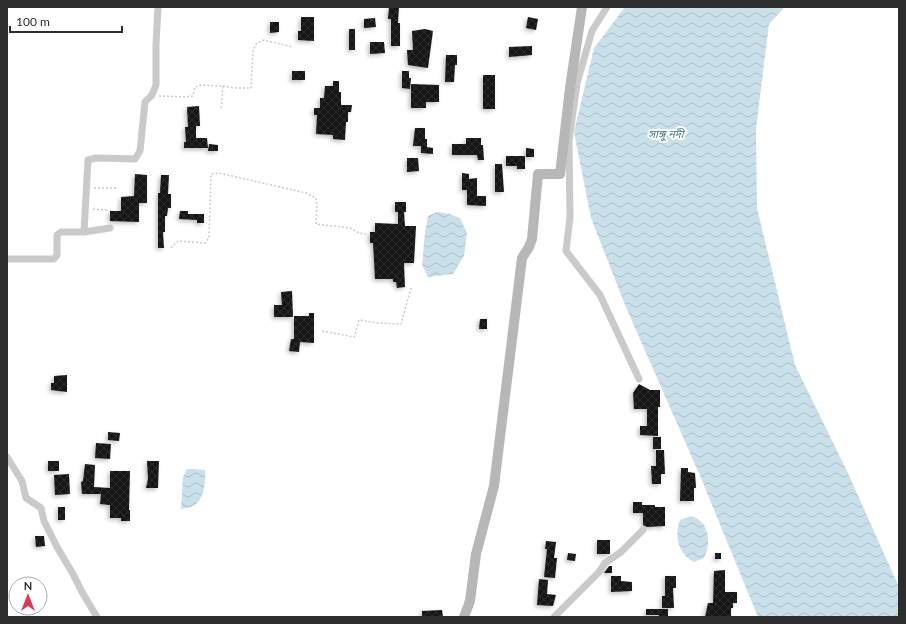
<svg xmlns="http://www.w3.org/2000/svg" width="906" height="624" viewBox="0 0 906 624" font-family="Lato,'Noto Sans Bengali',sans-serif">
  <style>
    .water { fill: url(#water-waves) }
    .building { fill: url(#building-cross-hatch); filter: url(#shadow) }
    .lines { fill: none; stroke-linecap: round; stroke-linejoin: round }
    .path { stroke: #cacaca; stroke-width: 1.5; stroke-dasharray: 2 2; stroke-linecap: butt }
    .minor { stroke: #cacaca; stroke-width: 7 }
    .secondary { stroke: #b7b7b7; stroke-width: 10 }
    .labels { text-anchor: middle; stroke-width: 4; stroke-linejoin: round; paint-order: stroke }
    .water-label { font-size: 11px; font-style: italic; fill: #417589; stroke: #fff }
  </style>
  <defs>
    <pattern id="water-waves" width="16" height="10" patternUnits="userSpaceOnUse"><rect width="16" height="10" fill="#c9dfe9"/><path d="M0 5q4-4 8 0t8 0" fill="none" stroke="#adc0c8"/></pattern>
    <pattern id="building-cross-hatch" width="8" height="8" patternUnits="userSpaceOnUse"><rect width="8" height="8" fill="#141414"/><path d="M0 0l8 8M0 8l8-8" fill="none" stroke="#2e2e2e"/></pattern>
    <filter id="shadow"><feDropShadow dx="-2" dy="2" stdDeviation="2" flood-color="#0004"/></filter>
  </defs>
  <rect width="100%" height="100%" fill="#fff"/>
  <path class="water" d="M625,7H785L769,24L756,129L757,208L795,365L847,471L899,587V617H758L701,478L625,305L591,218L574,132L594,48Z
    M437,212L450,214L460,218L467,233L464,256L453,274L428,277L422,265L425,232L428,216Z
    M187,469H195L205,470C206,482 204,503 191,507C188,508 184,508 181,509L183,477Z
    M691,516C709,521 712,542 704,558L694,562C678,554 674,536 680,520Z"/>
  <path class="building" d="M389,7H399L398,23H400V46H391V19H388Z
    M301,17H314V41L298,40V31H301Z
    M528,17L538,19L536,30L526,28Z
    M375,18L376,27L364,28V19Z
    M270,22H279V32L270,33Z
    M349,29H355V50H349Z
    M425,29L433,31L428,68L408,65L407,50H413L412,31Z
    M370,42H384L385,53L370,54Z
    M532,46V55L509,57V47Z
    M446,55H457V65H455L454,82H445Z
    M292,71H305V80H292Z
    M402,71H409V78H411L410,89L402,88Z
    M483,75H495V109H483Z
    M333,81H339V92H341V105H352L351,112H348V122H346L345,140L333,139V135L316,134L317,115H314V108H320V98H324L325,86H333Z
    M411,84L439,85V102H426V108H411Z
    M199,106L200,126H196V138H207L208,148H184V142H186L185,127H188L187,107Z
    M415,128H425V139H427V147L433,148V154L421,153V146H413Z
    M466,138H481V145H483L484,160H478L477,155H452V144H466Z
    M209,144L218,145V151H208Z
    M526,148L534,149V157H526Z
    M506,156H525V169H517V166H506Z
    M407,158H418L419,171L407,172Z
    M495,164H502L504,192H495Z
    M462,173L469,174V179L477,178V196H486V206L467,205V190H462Z
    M135,174L147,175V203H139V222L110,221V211H121V197L134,196Z
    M161,175H169L168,194H171V208H168L167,216H165V232H163L164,248H158V193H160Z
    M395,202H406V212H404L405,226H416L414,263H404L405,287L397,288L396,282H393V279H375L373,243H370V232H375V223L398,224V212H395Z
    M180,211H188V214H204V223H197V220L179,219Z
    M292,291L293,317H274V305H282L281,292Z
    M309,313H314V343L300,342L299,352L289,351L291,339H294V316H309Z
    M480,319H487V329H479Z
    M67,375V392L51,390V383H54V376Z
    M639,384L650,390H660V407H658V436L640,435V426H647V409H634L633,393Z
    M108,432L120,433L119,441L108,440Z
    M653,437H661V449H653Z
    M96,443L111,444L110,459L95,458Z
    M656,450H664L665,474H661V484H652L651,466H656Z
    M48,461H59V471H48Z
    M147,461H159L158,488H146L148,479Z
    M85,464L95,465L94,487L110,488V471H130L129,510H130V521H121V518H110V505L100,504L101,494H82L81,482L83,481Z
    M681,468H688V472L695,473L696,488H694V501H680Z
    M69,474L70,494L55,495L54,475Z
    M633,502H642V505H655V507H665V526L647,527L643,525V513H633Z
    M58,507H65V520H58Z
    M35,536H44L45,546L36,547Z
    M597,540H610V554H597Z
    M546,541L556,542L554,558H557L555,578L544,577L547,549H545Z
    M568,553L576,554L575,561L567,560Z
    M715,553H721V559H715Z
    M609,566H612V573H604Z
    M725,570V592H737V603H733V608H731V617H705L708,603H713L714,571Z
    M611,576H621V581L632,582V591L611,592Z
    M665,576H676V588H673L674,608H662V596H665Z
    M539,579L548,580L547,594L556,595L553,606L537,605Z
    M646,609H668V617H659V615H646Z
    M442,610L443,617H422V611Z"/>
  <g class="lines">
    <path class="path" d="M223,86L234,88H251L253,50L257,43L264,40L293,47
      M159,96L186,97L193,96L195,87L201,85L223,86L221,110
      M94,188H116
      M93,209L108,210
      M171,248L178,241L205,243L209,238L211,174L219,173L306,193L316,198L317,207L316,224L350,228L359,233L366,234
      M322,331L354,337L359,320L378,323L401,324L411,288"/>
    <path class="minor" d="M607,7L592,31L577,83L569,141L570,217L566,251L600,295L639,379
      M84,232L88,160L96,158L135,159L140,151L145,102L152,95L156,85V44L158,7
      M7,259H54L57,255V235L61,232H84L110,228
      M7,457L22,481L26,498L41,508L44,521L57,547L73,574L82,592L97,617
      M554,617L599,572L605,563L621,552L643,530"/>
    <path class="secondary" d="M464,617L470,601L476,554L494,486L522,258L529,247L532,239L538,174H560L570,88L582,7"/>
  </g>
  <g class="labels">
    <g class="water-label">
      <text x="666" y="138">সাঙ্গু নদী</text>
    </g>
  </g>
  <rect width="906" height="624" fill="none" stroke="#2d2d2d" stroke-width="16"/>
  <g transform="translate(28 596)"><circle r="19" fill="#ffffff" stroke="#ababab"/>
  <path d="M0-3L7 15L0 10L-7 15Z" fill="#d93a56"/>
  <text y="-6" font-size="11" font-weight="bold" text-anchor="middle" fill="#2d2d2d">N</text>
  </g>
  <path d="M10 26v6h112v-6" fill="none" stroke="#2d2d2d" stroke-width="2"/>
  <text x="16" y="26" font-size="12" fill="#2d2d2d" stroke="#ffffff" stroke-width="3" paint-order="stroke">100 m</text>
</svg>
